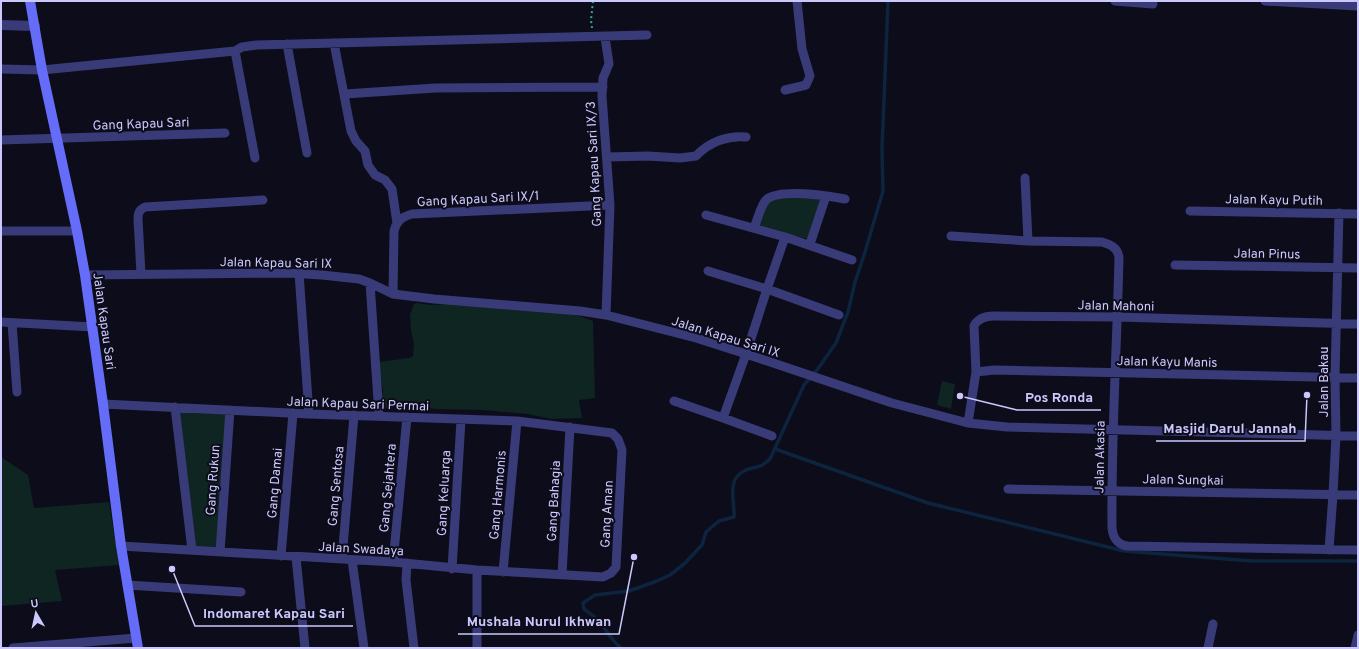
<svg xmlns="http://www.w3.org/2000/svg" width="1359" height="649" viewBox="0 0 1359 649" font-family="Overpass,sans-serif">
  <style>
    .green { fill: #0f2522 }
    .lines { fill: none; stroke-linecap: round; stroke-linejoin: round }
    .stream { stroke: #0d243e; stroke-width: 3.5 }
    .path { stroke: #32a797; stroke-width: 2; stroke-dasharray: 2 3; stroke-linecap: butt }
    .minor { stroke: #393b78; stroke-width: 9 }
    .tertiary { stroke: #393b78; stroke-width: 10 }
    .secondary { stroke: #646cf8; stroke-width: 10 }
    .labels { text-anchor: middle; stroke-width: 4; stroke-linejoin: round; paint-order: stroke }
    .street-label { font-size: 13px; fill: #cac8fc; stroke: #0d0c1b }
    .leader { fill: none; stroke: #cac8fc; stroke-width: 1.5 }
    .callout-dot { fill: #cac8fc; stroke: #0d0c1b; stroke-width: 1.5 }
    .callout-label { font-size: 14px; text-anchor: middle; font-weight: bold; fill: #cac8fc; stroke: #0d0c1b; stroke-width: 4; stroke-linejoin: round; paint-order: stroke }
  </style>
  <rect width="100%" height="100%" fill="#0d0c1b"/>
  <path class="green" d="M777,196L816,198L820,200L809,239L757,228L767,202Z
    M417,303L431,305L449,304L558,312L579,316L593,321L595,398L579,400L582,418L551,419L528,414L483,410L435,409L402,405L389,408H382L381,404L383,390L380,377L379,362L409,358L413,356L414,344L411,330L410,315L414,304Z
    M942,381L955,384L951,409L937,405Z
    M175,407L230,410L220,552L192,550Z
    M1,457L28,475L34,508L109,502L119,565L55,570L62,601L1,606Z"/>
  <g class="lines">
    <path class="stream" d="M775,449L928,503L1124,551L1252,561H1358
      M621,648C612,641 608,632 601,624C596,618 590,613 584,609L583,603L595,595L629,591L657,581L670,575L684,564L702,545L706,532L719,521L734,517C735,501 726,480 744,471C749,468 755,468 760,466C764,465 767,461 770,459L804,385L817,370L836,343L848,312L855,282L865,252L883,191L882,149L888,1"/>
    <path class="path" d="M592,28L591,20L593,1"/>
    <path class="minor" d="M1115,1L1153,4
      M1265,1L1358,6
      M605,37L609,64L603,78L602,96L610,205L606,315
      M334,43L351,131L356,141L365,151L368,165L375,175L385,180L392,189L397,223
      M287,44L307,153
      M235,51L255,158
      M1,69L42,70L235,51L242,47L257,45L647,35
      M785,90L806,85L810,76L802,49L797,1
      M345,94L435,88L603,87
      M1,140L225,133
      M607,157L648,156L680,158L696,156C709,142 728,135 746,137
      M1025,178L1028,241
      M1190,211L1358,214
      M706,215L785,237L852,260
      M754,228C757,221 761,205 766,200C779,188 828,196 845,199
      M1,231H77
      M951,236L1028,241L1102,242C1111,245 1117,247 1119,257C1117,347 1111,438 1112,528C1113,538 1117,544 1127,546L1358,550
      M810,244L826,196
      M1175,265L1358,268
      M708,271L767,289L839,315
      M299,273L309,414
      M141,274L138,219C138,213 139,210 145,207L263,200
      M85,275L288,273L322,275L359,279L370,283L393,294L434,299L580,311L606,315L696,338L746,354L892,403L968,423L1007,427L1358,436
      M370,283L379,415
      M393,294L394,231C397,220 402,217 412,214L610,205
      M1,322L93,327
      M12,323L17,392
      M976,372L994,370L1358,378
      M674,401L723,418L746,354L767,289L785,237
      M103,404L309,414L517,421L612,433L618,439L622,450L616,567L611,573L603,577L477,570L393,562L121,546
      M175,407L192,550
      M723,418L772,436
      M968,423L976,372L974,326C978,318 985,316 994,316L1118,317L1358,324
      M1008,489L1358,495
      M1329,550L1333,494L1336,436L1335,377L1339,213
      M220,552L230,410
      M281,556L293,413
      M296,557L305,648
      M342,559L354,415
      M352,560L364,648
      M393,562L407,417
      M407,563L406,580L414,648
      M452,569L461,420
      M477,570V648
      M503,572L517,421
      M562,575L570,427
      M127,585L241,592
      M13,648L136,638
      M1208,648L1213,624
      M1355,648L1358,635"/>
    <path class="tertiary" d="M1,25L35,26"/>
    <path class="secondary" d="M30,1L42,70L77,231L85,275L103,404L121,546L138,648"/>
  </g>
  <g class="labels">
    <g class="street-label">
      <text transform="translate(141 123) rotate(-2)" y="5">Gang Kapau Sari</text>
      <text transform="translate(593 164) rotate(-93)" y="5">Gang Kapau Sari IX/3</text>
      <text transform="translate(478 198) rotate(-3)" y="5">Gang Kapau Sari IX/1</text>
      <text transform="translate(1274 199) rotate(1)" y="5">Jalan Kayu Putih</text>
      <text transform="translate(1267 253) rotate(1)" y="5">Jalan Pinus</text>
      <text transform="translate(276 262) rotate(1)" y="5">Jalan Kapau Sari IX</text>
      <text transform="translate(1116 305) rotate(1)" y="5">Jalan Mahoni</text>
      <text transform="translate(105 321) rotate(82)" y="5">Jalan Kapau Sari</text>
      <text transform="translate(726 336) rotate(17)" y="5">Jalan Kapau Sari IX</text>
      <text transform="translate(1167 361) rotate(1)" y="5">Jalan Kayu Manis</text>
      <text transform="translate(1323 382) rotate(-90)" y="5">Jalan Bakau</text>
      <text transform="translate(358 403) rotate(2)" y="5">Jalan Kapau Sari Permai</text>
      <text transform="translate(1099 457) rotate(-89)" y="5">Jalan Akasia</text>
      <text transform="translate(1183 479) rotate(1)" y="5">Jalan Sungkai</text>
      <text transform="translate(212 480) rotate(-86)" y="5">Gang Rukun</text>
      <text transform="translate(274 483) rotate(-85)" y="5">Gang Damai</text>
      <text transform="translate(335 486) rotate(-85)" y="5">Gang Sentosa</text>
      <text transform="translate(387 488) rotate(-85)" y="5">Gang Sejahtera</text>
      <text transform="translate(443 493) rotate(-87)" y="5">Gang Keluarga</text>
      <text transform="translate(497 495) rotate(-85)" y="5">Gang Harmonis</text>
      <text transform="translate(553 501) rotate(-87)" y="5">Gang Bahagia</text>
      <text transform="translate(606 514) rotate(-87)" y="5">Gang Aman</text>
      <text transform="translate(361 548) rotate(3)" y="5">Jalan Swadaya</text>
    </g>
  </g>
  <path class="leader" d="M960 396L1017 410H1101M1307 395L1305 441H1156M172 569L195 626H353M634 557L619 634H458"/>
  <g class="callout-dot">
    <circle cx="960" cy="396" r="4"/>
    <circle cx="1307" cy="395" r="4"/>
    <circle cx="172" cy="569" r="4"/>
    <circle cx="634" cy="557" r="4"/>
  </g>
  <g class="callout-label">
    <text x="1059" y="402">Pos Ronda</text>
    <text x="1230" y="433">Masjid Darul Jannah</text>
    <text x="274" y="618">Indomaret Kapau Sari</text>
    <text x="539" y="626">Mushala Nurul Ikhwan</text>
  </g>
  <rect width="1359" height="649" fill="none" stroke="#cac8fc" stroke-width="4"/>
  <g transform="translate(36 613) rotate(351)" stroke="#0d0c1b" stroke-width="3" paint-order="stroke">
  <path d="M0-3L7 15L0 10L-7 15Z" fill="#cac8fc"/>
  <text y="-6" font-size="11" font-weight="bold" text-anchor="middle" fill="#cac8fc">U</text>
  </g>
</svg>
